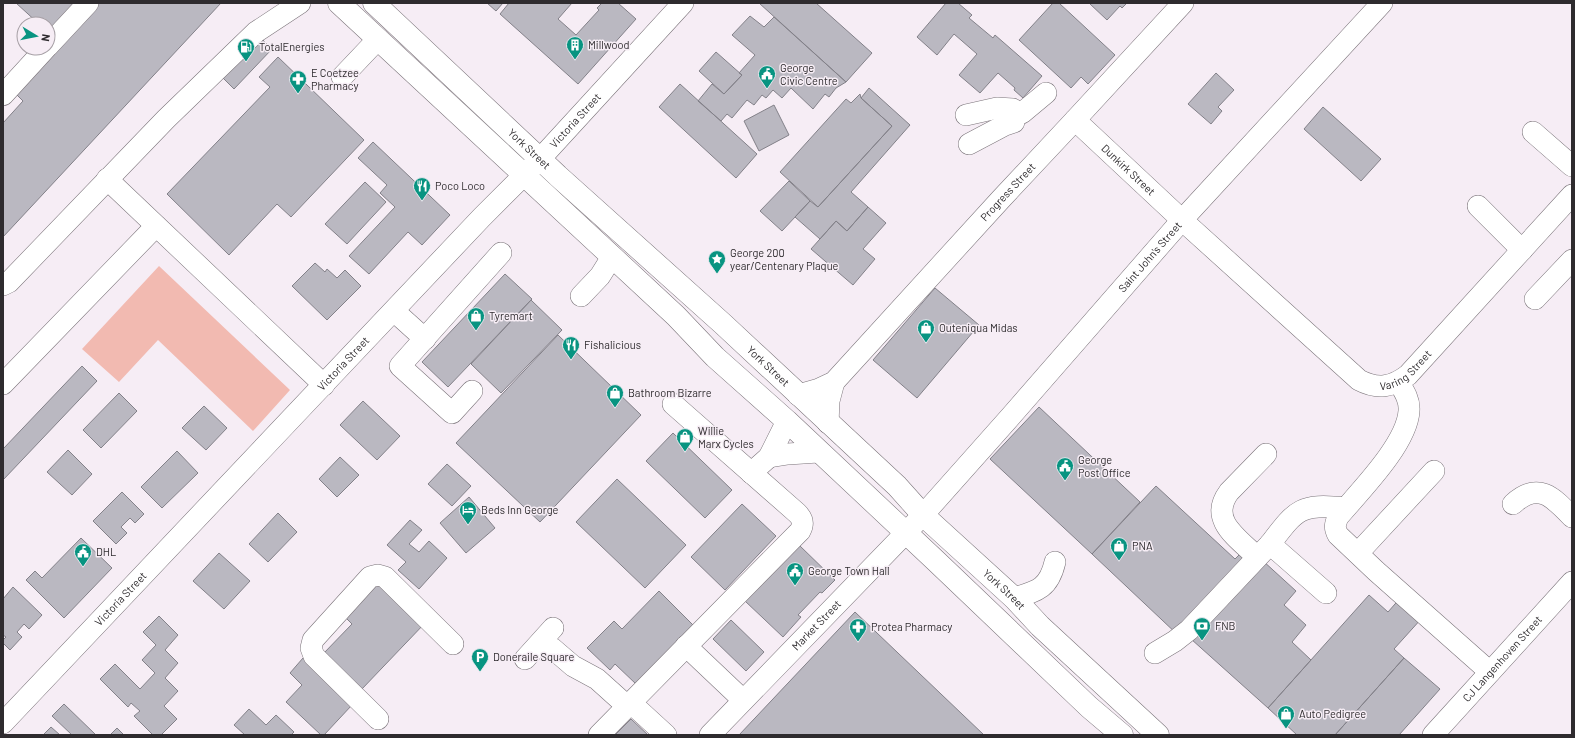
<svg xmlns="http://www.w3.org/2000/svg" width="1575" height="738" viewBox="0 0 1575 738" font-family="Barlow,sans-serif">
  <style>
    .green { fill: #f2bab1 }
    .building { fill: #bab8c1; stroke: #838189 }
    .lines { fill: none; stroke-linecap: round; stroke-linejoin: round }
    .minor-casing { stroke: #7b747a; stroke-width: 22 }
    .major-casing { stroke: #7b747a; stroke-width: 23 }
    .minor { stroke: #fff; stroke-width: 21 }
    .major { stroke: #fff; stroke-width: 22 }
    .labels { text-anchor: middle; stroke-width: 3; stroke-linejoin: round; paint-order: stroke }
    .poi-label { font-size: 11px; fill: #2e2b2e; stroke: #f6edf5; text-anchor: start }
    .street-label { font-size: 11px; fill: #2e2b2e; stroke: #f6edf5 }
  </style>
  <rect width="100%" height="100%" fill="#f6edf5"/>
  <path class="green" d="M159,266L290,390L253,431L158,340L119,382L82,349Z"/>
  <path class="building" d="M16,3H79L48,33V24H39Z
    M98,3H221L3,237V123L23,101L15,93Z
    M487,3H503L496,11Z
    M509,3H572L558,19L576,35L599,10L597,8L602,3H618L636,19L578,84L500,14Z
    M759,3H816L872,53L846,82Z
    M946,3H958L972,15L969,18L993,38L995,35L1042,76L1023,98L1014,90L1015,88L998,73L980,93L959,75L977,54L954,34L937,55L917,37Z
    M1053,3H1059L1115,55L1088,84L1081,77L1071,88L1019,40Z
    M1089,3H1127L1122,8L1120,6L1107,20Z
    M750,16L764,27L774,17L846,82L836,88L829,97L825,94L813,109L791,88L782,98L773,90L766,98L762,95L754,105L747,100L732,118L727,114L721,121L698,101L712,84L724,94L742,75L739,73L755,55L732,35Z
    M259,36L272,49L234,89L221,76Z
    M716,52L742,75L724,94L699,71Z
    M278,57L364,140L291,217L277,204L229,255L167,194L270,87L259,77Z
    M1216,73L1234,90L1218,107L1222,111L1211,124L1188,104Z
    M680,84L757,154L736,178L659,107Z
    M869,88L910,125L851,192L868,207L847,231L836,221L820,239L795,217L810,201L818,207L892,126L861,98Z
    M860,94L861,98L892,126L818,207L780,172L846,99L851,103Z
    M774,105L789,135L759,151L744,121Z
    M1323,107L1381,159L1361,181L1304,129Z
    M373,142L450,215L422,245L408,232L369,274L349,256L395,207L380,193L387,185L358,158Z
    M789,181L810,201L782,231L760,211Z
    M365,182L386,202L347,244L325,224Z
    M868,207L886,223L863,249L875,259L853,285L811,249L836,221L847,231Z
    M315,263L325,272L327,269L337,278L345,270L361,286L327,320L292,286Z
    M505,274L532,299L448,387L422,362Z
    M935,288L979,325L917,398L873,360Z
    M531,300L562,330L501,393L471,364Z
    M558,335L641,415L540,522L456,443Z
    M82,366L97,381L3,480V449Z
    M119,393L137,411L101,448L83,430Z
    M363,401L400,436L377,460L340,425Z
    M204,406L227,428L206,450L182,428Z
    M1039,407L1140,502L1092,554L990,459Z
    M673,433L732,490L705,518L646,461Z
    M68,450L92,474L72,495L47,472Z
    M177,451L198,473L162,508L141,487Z
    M340,457L359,475L337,497L319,479Z
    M447,464L471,486L452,506L428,484Z
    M617,479L686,545L645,588L576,522Z
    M1156,486L1235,559L1240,554L1248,561L1179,636L1092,554Z
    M122,492L144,514L135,523L130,518L121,527L127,533L116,544L93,521Z
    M469,497L495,528L466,553L440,523Z
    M742,504L776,536L725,590L691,557Z
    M278,513L297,532L268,562L249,544Z
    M410,520L422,530L409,544L419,552L429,541L447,558L419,589L398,570L406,562L387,545Z
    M81,538L112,568L64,618L26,580L35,571L42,578Z
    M799,545L835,580L822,593L820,592L798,615L801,617L783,637L745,601Z
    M219,553L250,581L224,609L193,581Z
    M1262,560L1296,591L1284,605L1306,625L1292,642L1311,660L1268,708L1191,639Z
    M381,580L426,622L361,690L323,654L352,624L345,617Z
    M13,587L42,615L29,629L24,624L17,632L22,637L10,650L3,643V640L6,637L3,635V599Z
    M1409,588L1431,608L1394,649L1404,658L1335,735H1297L1268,708L1369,595L1388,612Z
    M659,591L693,625L636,684L615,664L610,670L587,648L614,621L622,629Z
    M855,612L984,735H739Z
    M159,616L178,635L165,650L178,663L165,678L178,691L164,706L177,719L161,735H153L134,716L140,711L131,703L128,707L100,679L115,664L140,689L155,673L142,660L156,645L143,632Z
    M731,620L764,652L746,671L713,639Z
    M303,658L352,705L324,735H321L286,702L302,685L290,673Z
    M1404,658L1440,689L1399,735H1335Z
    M64,704L96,735H72L52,716Z
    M249,709L266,725L276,715L294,732L291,735H245L234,725Z
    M631,719L648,735H615Z
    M51,727L60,735H43Z
    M117,728L124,735H110Z"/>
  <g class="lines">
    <g class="minor-casing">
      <g id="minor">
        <path d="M48,46L88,3"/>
        <path d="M342,77L378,39"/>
        <path d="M3,95L46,48"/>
        <path d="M1022,113L1046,93"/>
        <path d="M966,115L997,108L1013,109"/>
        <path id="s1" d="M1075,120L1182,220L1359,380C1378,390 1392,387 1408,375L1572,195"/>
        <path d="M1533,132L1572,166"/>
        <path d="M969,144L1005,125L1014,122"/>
        <path d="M107,179L324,385"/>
        <path d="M1478,206L1522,250"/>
        <path d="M3,285L9,282L166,119L256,32L300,3"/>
        <path d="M581,296L600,276L612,257"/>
        <path d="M1535,299L1572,260"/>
        <path d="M394,311L425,339"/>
        <path d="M1399,383C1404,391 1410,400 1409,411C1407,444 1360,491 1338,517C1335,524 1334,528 1338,535L1376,571L1490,672"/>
        <path d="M3,384L156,226"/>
        <path d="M472,391L452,413L400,366L501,253"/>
        <path id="s2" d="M798,395L819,389L834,382L1001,199L1075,120L1183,3"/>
        <path d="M828,423L829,401L834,382"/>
        <path d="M769,457L788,454L818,452"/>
        <path d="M751,473L769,457L787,421"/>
        <path d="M1513,504C1538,481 1553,497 1572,517"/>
        <path d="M1270,544C1296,510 1300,503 1345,508"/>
        <path d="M1358,553L1434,471"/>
        <path d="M1257,557C1238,538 1208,520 1229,492L1266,454"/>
        <path d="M1014,598C1038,591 1049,588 1055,562"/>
        <path d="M686,646L743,700"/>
        <path d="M552,648L573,666L597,679L627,706"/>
        <path d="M1155,653L1175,641L1189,630L1270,544L1326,593"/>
        <path d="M525,659L553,628"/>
        <path d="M630,702L666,735"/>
        <path d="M378,719L314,656L311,648L313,640L370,577L378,575L385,577L453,644"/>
        <path id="s3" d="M3,723L482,217L540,159L683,3"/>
        <path d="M599,735L800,531C804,524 803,519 797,513L673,404"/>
        <path id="s4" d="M710,735L923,515L1011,416L1182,220L1382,3"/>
        <path id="s5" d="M1433,735L1572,582"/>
      </g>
    </g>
    <g class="major-casing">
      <g id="major">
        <path d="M339,3L676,316L715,357L787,421L936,561L1089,707L1122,735"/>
        <path id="s6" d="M374,3L558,176L723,324L897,486L923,515L1014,598L1040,626L1158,735"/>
      </g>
    </g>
    <use href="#minor" class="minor"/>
    <use href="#major" class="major"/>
  </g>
  <defs>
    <g id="building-pin" transform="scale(0.9)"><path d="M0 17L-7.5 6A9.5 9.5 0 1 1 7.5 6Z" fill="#089481" stroke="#f6edf5"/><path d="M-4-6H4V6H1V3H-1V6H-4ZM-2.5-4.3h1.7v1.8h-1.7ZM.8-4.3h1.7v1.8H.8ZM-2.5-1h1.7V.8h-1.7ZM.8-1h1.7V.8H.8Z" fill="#fff"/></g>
    <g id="fuel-pin" transform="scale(0.9)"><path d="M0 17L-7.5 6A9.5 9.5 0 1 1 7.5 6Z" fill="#089481" stroke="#f6edf5"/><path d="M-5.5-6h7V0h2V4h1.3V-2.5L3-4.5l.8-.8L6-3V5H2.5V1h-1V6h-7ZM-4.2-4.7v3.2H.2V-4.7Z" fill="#fff"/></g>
    <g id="civic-pin" transform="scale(0.9)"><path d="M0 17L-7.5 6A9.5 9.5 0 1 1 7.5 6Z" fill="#089481" stroke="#f6edf5"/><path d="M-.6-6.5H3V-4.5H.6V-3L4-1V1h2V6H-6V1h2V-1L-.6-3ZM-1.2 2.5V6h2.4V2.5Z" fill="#fff"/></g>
    <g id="pharmacy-pin" transform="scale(0.9)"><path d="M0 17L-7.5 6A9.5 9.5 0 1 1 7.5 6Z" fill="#089481" stroke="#f6edf5"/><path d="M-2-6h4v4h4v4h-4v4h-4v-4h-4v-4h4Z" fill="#fff"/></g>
    <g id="restaurant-pin" transform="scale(0.9)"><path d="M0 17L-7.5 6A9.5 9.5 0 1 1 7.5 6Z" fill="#089481" stroke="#f6edf5"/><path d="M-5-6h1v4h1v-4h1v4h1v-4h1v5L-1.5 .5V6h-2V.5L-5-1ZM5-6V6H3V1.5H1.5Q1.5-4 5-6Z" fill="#fff"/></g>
    <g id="sight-pin" transform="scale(0.9)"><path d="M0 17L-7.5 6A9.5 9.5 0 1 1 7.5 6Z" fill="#089481" stroke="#f6edf5"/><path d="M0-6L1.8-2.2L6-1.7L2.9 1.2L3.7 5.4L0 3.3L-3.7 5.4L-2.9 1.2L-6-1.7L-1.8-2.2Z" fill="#fff"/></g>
    <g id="shop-pin" transform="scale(0.9)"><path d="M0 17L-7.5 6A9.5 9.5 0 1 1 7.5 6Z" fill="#089481" stroke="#f6edf5"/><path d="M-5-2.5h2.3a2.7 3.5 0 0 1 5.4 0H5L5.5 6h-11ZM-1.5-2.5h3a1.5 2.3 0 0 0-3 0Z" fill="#fff"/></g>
    <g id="hotel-pin" transform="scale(0.9)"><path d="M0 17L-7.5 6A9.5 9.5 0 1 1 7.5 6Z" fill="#089481" stroke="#f6edf5"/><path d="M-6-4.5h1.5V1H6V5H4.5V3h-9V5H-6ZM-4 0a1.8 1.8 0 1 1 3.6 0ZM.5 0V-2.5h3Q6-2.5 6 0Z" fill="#fff"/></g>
    <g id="bank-pin" transform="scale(0.9)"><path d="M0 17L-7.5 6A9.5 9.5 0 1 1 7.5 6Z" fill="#089481" stroke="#f6edf5"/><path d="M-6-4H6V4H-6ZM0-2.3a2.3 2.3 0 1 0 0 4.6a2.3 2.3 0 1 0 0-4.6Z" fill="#fff"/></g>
    <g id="parking-pin" transform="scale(0.9)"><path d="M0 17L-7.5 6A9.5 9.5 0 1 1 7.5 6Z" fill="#089481" stroke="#f6edf5"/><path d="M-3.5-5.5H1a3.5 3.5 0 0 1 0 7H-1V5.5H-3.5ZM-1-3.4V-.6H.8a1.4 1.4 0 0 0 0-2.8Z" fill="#fff"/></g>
  </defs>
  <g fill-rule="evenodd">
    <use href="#building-pin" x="575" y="45"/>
    <use href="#fuel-pin" x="246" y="47"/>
    <use href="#civic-pin" x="767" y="74"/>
    <use href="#pharmacy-pin" x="298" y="79"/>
    <use href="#restaurant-pin" x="422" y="186"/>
    <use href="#sight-pin" x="717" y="259"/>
    <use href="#shop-pin" x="476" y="316"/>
    <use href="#shop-pin" x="926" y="328"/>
    <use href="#restaurant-pin" x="571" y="345"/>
    <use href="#shop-pin" x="615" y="393"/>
    <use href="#shop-pin" x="685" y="437"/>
    <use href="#civic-pin" x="1065" y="466"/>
    <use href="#hotel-pin" x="468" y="510"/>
    <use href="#shop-pin" x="1119" y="546"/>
    <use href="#civic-pin" x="83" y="552"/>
    <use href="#civic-pin" x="795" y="571"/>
    <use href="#bank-pin" x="1202" y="626"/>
    <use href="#pharmacy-pin" x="858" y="627"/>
    <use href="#parking-pin" x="480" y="657"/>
    <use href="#shop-pin" x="1286" y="714"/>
  </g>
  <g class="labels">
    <g class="poi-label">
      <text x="588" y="49">Millwood</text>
      <text x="259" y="51">TotalEnergies</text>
      <text x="780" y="72">George<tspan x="780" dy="13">Civic Centre</tspan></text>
      <text x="311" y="77">E Coetzee<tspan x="311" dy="13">Pharmacy</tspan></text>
      <text x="435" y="190">Poco Loco</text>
      <text x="730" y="257">George 200<tspan x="730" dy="13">year/Centenary Plaque</tspan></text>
      <text x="489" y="320">Tyremart</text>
      <text x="939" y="332">Outeniqua Midas</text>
      <text x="584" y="349">Fishalicious</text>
      <text x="628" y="397">Bathroom Bizarre</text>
      <text x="698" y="435">Willie<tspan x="698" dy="13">Marx Cycles</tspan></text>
      <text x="1078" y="464">George<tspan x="1078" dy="13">Post Office</tspan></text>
      <text x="481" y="514">Beds Inn George</text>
      <text x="1132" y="550">PNA</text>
      <text x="96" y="556">DHL</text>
      <text x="808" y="575">George Town Hall</text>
      <text x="1215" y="630">FNB</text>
      <text x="871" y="631">Protea Pharmacy</text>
      <text x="493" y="661">Doneraile Square</text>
      <text x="1299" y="718">Auto Pedigree</text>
    </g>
    <g class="street-label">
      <text dy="4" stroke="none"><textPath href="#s3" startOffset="831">Victoria Street</textPath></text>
      <text dy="4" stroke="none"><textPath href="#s6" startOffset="213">York Street</textPath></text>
      <text dy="4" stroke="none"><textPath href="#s1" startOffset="73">Dunkirk Street</textPath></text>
      <text dy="4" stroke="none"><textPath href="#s2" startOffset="296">Progress Street</textPath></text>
      <text dy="4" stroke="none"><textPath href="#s4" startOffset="650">Saint John's Street</textPath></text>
      <text dy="4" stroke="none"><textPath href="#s3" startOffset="495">Victoria Street</textPath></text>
      <text dy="4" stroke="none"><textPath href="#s6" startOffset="536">York Street</textPath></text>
      <text dy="4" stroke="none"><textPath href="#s1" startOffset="438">Varing Street</textPath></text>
      <text dy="4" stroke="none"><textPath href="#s6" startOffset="861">York Street</textPath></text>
      <text dy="4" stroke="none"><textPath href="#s3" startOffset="171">Victoria Street</textPath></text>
      <text dy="4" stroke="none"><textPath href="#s4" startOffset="153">Market Street</textPath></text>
      <text dy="4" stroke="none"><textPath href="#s5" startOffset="103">CJ Langenhoven Street</textPath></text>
    </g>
  </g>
  <rect width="1575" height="738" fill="none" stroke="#2e2b2e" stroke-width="8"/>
  <g transform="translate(36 36) rotate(100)"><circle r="19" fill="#f6edf5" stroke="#a69fa5"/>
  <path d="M0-3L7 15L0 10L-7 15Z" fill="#089481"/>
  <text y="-6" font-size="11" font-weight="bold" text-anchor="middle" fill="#2e2b2e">N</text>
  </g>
</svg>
